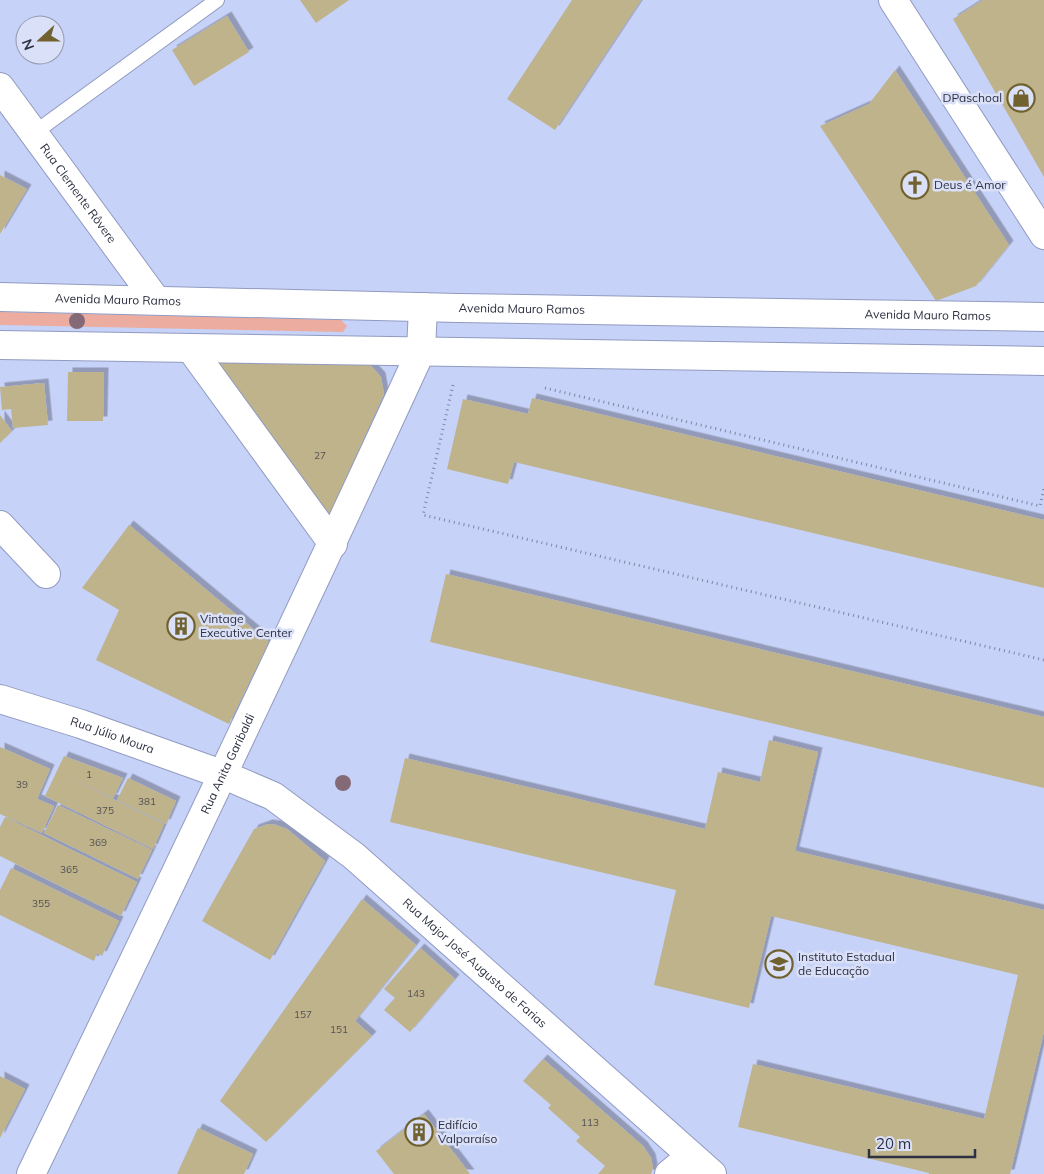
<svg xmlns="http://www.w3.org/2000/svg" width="1044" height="1174" viewBox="0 0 1044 1174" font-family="Mulish,sans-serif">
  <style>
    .green { fill: #ecac9f }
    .building { fill: #bfb38b; filter: url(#shadow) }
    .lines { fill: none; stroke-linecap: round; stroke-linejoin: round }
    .service-casing { stroke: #919bc0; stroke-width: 16 }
    .minor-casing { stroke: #919bc0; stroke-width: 30 }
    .tertiary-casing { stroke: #919bc0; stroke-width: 30 }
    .primary-casing { stroke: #919bc0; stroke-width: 30 }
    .path { stroke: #7e86a2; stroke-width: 3; stroke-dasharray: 1 4; stroke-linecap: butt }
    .service { stroke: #fff; stroke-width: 14 }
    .minor { stroke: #fff; stroke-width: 28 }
    .tertiary { stroke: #fff; stroke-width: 28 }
    .primary { stroke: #fff; stroke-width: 28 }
    .tree { fill: #846a76 }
    .labels { text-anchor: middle; stroke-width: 5; stroke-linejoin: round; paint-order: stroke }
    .number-label { font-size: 10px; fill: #525254 }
    .poi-label { font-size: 12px; fill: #2d3141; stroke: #d9e0f8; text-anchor: start }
    .street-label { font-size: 12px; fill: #2d3141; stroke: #d9e0f8 }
  </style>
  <defs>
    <filter id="shadow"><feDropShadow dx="4.5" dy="-4.5" stdDeviation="0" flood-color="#0004"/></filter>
  </defs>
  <rect width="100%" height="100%" fill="#c7d2f9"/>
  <path class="green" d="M0,312L341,320L347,326L343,332L0,325Z"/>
  <path class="building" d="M300,0H349L316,23Z
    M572,0H641L555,130L507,99Z
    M983,0H1044V177L953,19Z
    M227,16L249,52L194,86L172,50Z
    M895,70L1009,245L976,286L936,301L820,126L869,104Z
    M0,175L27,189L0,234Z
    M214,362L369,364L381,377L384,394L329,516Z
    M68,372H104L103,421H67Z
    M44,383L48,425L13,428L11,409L2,410L0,387Z
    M532,398L1044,520V588L514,462L508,484L447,469L463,399L528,414Z
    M0,415L12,431L0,443Z
    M129,525L269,642L229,724L96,660L119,610L82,588Z
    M446,574L1044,717V788L430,642Z
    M769,740L818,752L795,851L1044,910V1031L1010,1174H929V1173L738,1127L753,1064L984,1119L1018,975L771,916L749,1008L654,985L676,890L390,822L405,758L705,829L718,772L760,782Z
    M0,747L50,769L37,799L54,806L42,833L0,814Z
    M64,756L123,778L113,798L64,775L164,824L153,849L45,796Z
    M128,778L176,801L166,824L117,800Z
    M58,805L152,850L138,879L44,833Z
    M5,817L137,882L121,916L0,856V827Z
    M268,824L276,825L287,829L325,861L270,960L202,921L254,829Z
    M11,868L119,921L102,956L97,953L94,961L0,915V890Z
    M362,899L416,945L355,1021L372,1036L266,1142L220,1101Z
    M420,948L455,979L410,1032L384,1010L395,998L384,989Z
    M543,1059L643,1146L651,1158L653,1168L651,1174H598L605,1166L576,1141L580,1137L548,1108L551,1105L523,1081Z
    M0,1076L25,1089L0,1138Z
    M424,1114L470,1174H394L376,1151Z
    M198,1128L253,1154L244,1174H177Z"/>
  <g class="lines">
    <g class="service-casing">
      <path id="service" d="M34,133L217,0"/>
    </g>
    <g class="minor-casing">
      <g id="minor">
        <path d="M893,0L1044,235"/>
        <path id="s1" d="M0,87L156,300"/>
        <path d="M191,349L333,544"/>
        <path d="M0,525L46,574"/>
        <path id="s2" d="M0,699L81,724L224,775L273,796L354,856L712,1174"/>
        <path d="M669,1174L691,1156"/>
      </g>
    </g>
    <g class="tertiary-casing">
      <g id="tertiary">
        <path id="s3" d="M31,1174C163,901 294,627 421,351"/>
      </g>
    </g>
    <g class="primary-casing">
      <g id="primary">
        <path id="s4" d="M0,297L458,308L1044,317"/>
        <path d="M0,345L1044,361"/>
        <path d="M421,351L423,307"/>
      </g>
    </g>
    <path class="path" d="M453,385L423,515L1044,660
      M545,388L1040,506L1044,488"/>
    <use href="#service" class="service"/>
    <use href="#minor" class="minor"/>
    <use href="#tertiary" class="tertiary"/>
    <use href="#primary" class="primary"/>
  </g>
  <g class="tree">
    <circle cx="77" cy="321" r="8"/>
    <circle cx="343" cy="783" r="8"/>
  </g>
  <defs>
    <g id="shop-ring" transform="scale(1.4375)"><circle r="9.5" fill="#d9e0f8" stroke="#70612e" stroke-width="1.5"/><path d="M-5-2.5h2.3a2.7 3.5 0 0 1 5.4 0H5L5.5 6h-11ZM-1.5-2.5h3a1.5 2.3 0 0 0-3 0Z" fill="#70612e"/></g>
    <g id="church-ring" transform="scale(1.4375)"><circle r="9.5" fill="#d9e0f8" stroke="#70612e" stroke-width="1.5"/><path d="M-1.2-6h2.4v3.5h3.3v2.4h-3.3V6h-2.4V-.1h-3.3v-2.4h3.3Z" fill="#70612e"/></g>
    <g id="building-ring" transform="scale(1.4375)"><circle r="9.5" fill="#d9e0f8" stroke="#70612e" stroke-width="1.5"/><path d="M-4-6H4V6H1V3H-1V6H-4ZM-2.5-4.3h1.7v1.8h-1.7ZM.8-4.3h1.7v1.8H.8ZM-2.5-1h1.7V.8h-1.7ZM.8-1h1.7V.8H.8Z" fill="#70612e"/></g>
    <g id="school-ring" transform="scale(1.4375)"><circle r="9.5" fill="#d9e0f8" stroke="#70612e" stroke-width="1.5"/><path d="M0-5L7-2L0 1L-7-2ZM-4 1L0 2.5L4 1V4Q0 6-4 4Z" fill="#70612e"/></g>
  </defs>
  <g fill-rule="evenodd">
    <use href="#shop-ring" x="1021" y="98"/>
    <use href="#church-ring" x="915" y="185"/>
    <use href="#building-ring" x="181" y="626"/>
    <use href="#school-ring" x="779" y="964"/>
    <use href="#building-ring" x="419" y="1132"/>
  </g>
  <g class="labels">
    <g class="number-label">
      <text x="320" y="459">27</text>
      <text x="89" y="778">1</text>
      <text x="22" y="788">39</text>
      <text x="147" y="805">381</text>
      <text x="105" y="814">375</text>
      <text x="98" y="846">369</text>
      <text x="69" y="873">365</text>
      <text x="41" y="907">355</text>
      <text x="416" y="997">143</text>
      <text x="303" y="1018">157</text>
      <text x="339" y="1033">151</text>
      <text x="590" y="1126">113</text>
    </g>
    <g class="poi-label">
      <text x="1002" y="102" text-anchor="end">DPaschoal</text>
      <text x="934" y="189">Deus é Amor</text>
      <text x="200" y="623">Vintage<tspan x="200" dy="14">Executive Center</tspan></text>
      <text x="798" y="961">Instituto Estadual<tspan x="798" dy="14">de Educação</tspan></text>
      <text x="438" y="1129">Edifício<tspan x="438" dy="14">Valparaíso</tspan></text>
    </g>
    <g class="street-label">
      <text dy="4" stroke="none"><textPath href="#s1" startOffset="132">Rua Clemente Rôvere</textPath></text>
      <text dy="4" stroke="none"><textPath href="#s4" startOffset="118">Avenida Mauro Ramos</textPath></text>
      <text dy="4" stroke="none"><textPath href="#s4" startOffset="522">Avenida Mauro Ramos</textPath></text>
      <text dy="4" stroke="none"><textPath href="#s4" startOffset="928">Avenida Mauro Ramos</textPath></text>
      <text dy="4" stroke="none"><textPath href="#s2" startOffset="118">Rua Júlio Moura</textPath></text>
      <text dy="4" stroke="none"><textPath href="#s3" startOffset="455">Rua Anita Garibaldi</textPath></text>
      <text dy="4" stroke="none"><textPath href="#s2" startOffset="552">Rua Major José Augusto de Farias</textPath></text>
    </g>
  </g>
  <g transform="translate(40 40) rotate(249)"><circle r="24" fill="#d9e0f8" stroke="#949aaf"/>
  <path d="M0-4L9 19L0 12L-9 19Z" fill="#70612e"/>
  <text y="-8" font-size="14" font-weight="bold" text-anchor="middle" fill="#2d3141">N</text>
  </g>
  <path d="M869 1149v8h106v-8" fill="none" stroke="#2d3141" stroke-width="2.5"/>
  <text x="876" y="1149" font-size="15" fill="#2d3141" stroke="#d9e0f8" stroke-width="4" paint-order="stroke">20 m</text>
</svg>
